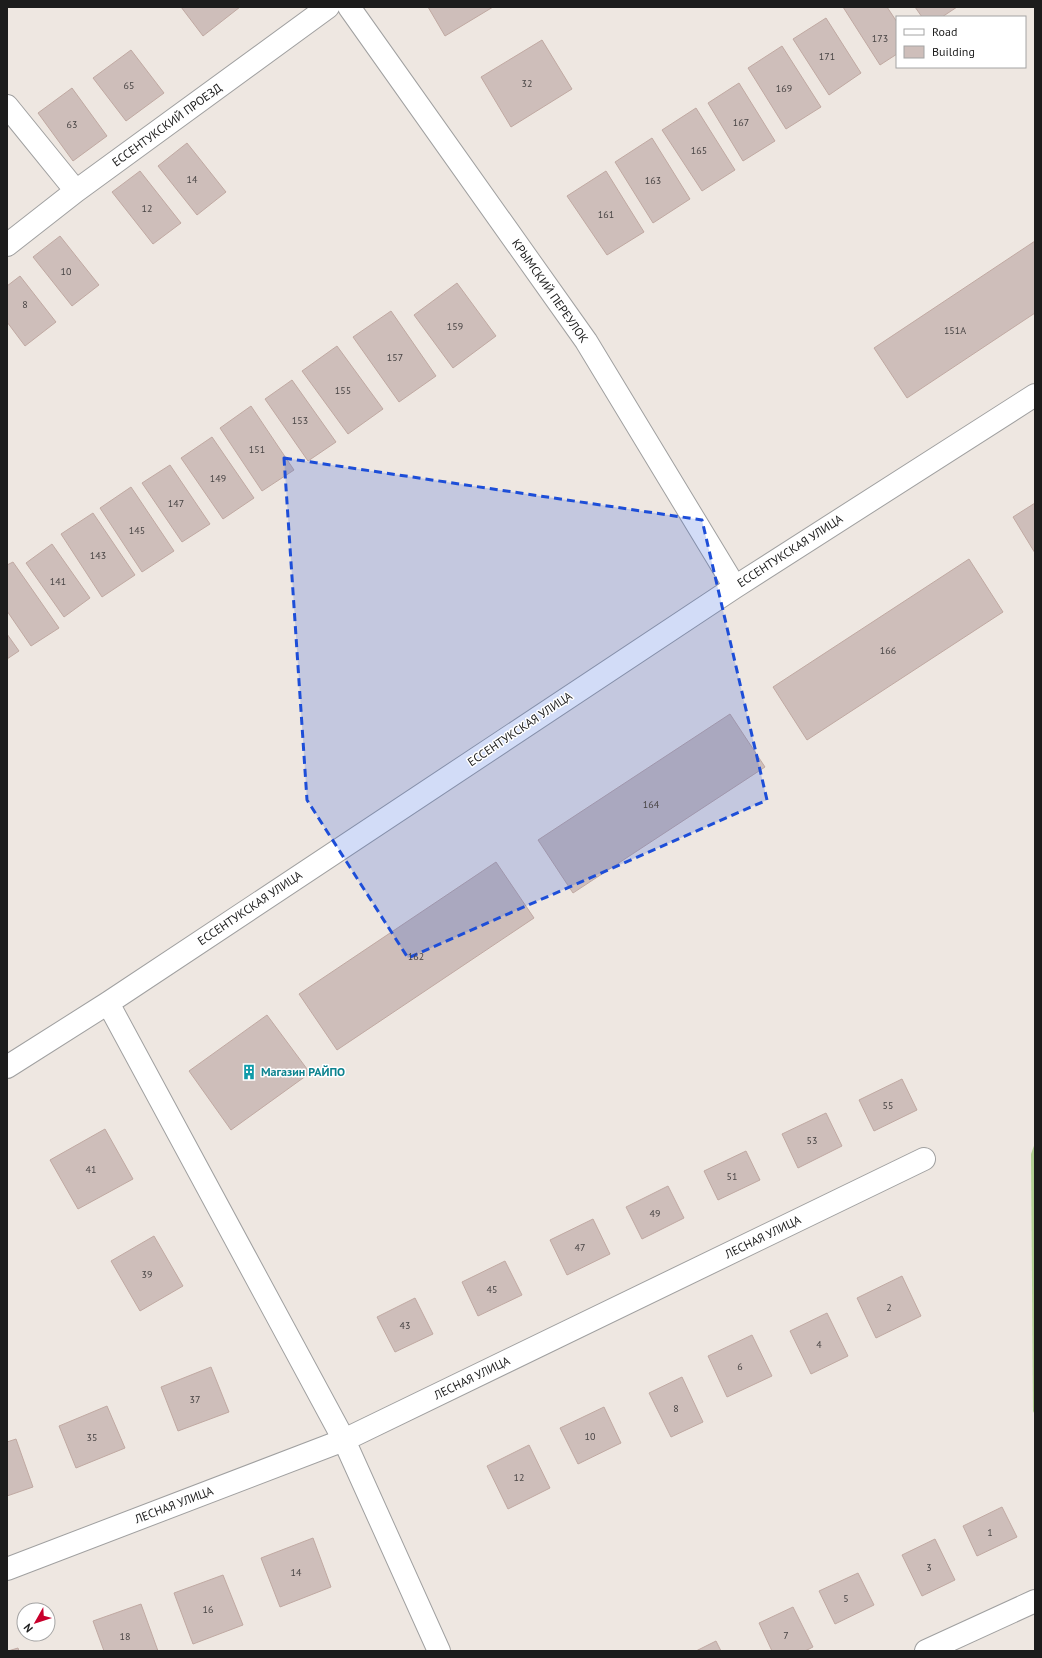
<svg xmlns="http://www.w3.org/2000/svg" width="1042" height="1658" viewBox="0 0 1042 1658" font-family="'PT Sans',sans-serif">
  <style>
    .forest { fill: #b2d093 }
    .building { fill: #cebeba; stroke: #c0a9a2 }
    .lines { fill: none; stroke-linecap: round; stroke-linejoin: round }
    .minor-casing { stroke: #a0a0a0; stroke-width: 24 }
    .minor { stroke: #fff; stroke-width: 22 }
    .marked { fill: #1d4ed8; fill-opacity: 0.2; stroke: #1d4ed8; stroke-width: 3; stroke-dasharray: 8 5; stroke-linejoin: round }
    .labels { text-anchor: middle; stroke-width: 3; stroke-linejoin: round; paint-order: stroke }
    .number-label { font-size: 10px; fill: #484444 }
    .street-label { font-size: 12px; fill: #1c1c1c; stroke: #fff }
    .culture-label { font-size: 12px; font-weight: bold; fill: #0d838f; stroke: #fff; text-anchor: start }
  </style>
  <rect width="100%" height="100%" fill="#eee7e1"/>
  <path class="forest" d="M1035,1143V1415L1033,1411L1031,1154Z"/>
  <path class="building" d="M181,7H240L203,36Z
    M428,7H493L445,36Z
    M843,7H887L897,22V54L880,65Z
    M915,7H957L942,17H922Z
    M826,18L861,73L829,95L793,39Z
    M542,40L572,89L511,127L481,77Z
    M782,46L821,107L786,129L748,68Z
    M131,50L164,93L126,121L93,78Z
    M739,83L775,141L743,161L708,103Z
    M72,88L107,136L73,161L38,113Z
    M696,108L735,170L702,191L662,130Z
    M652,138L690,199L653,223L615,162Z
    M187,143L226,192L197,215L158,166Z
    M140,171L181,223L153,244L112,192Z
    M606,171L644,232L607,255L567,196Z
    M60,236L99,285L72,306L33,257Z
    M1035,241V313L907,398L874,348Z
    M20,276L56,322L25,346L7,322V286Z
    M457,283L496,336L453,368L414,315Z
    M391,311L436,376L399,402L353,337Z
    M337,346L383,409L348,434L302,371Z
    M292,380L336,442L308,461L265,399Z
    M251,406L294,470L262,491L220,428Z
    M212,437L254,498L223,519L181,458Z
    M170,465L210,524L182,542L142,483Z
    M131,487L174,551L142,572L100,508Z
    M1035,503V553L1013,517Z
    M93,513L135,575L102,597L61,534Z
    M52,544L90,598L64,617L26,563Z
    M969,559L1003,612L807,740L773,687Z
    M13,562L59,628L31,646L7,611V565Z
    M7,634L19,651L7,659Z
    M730,714L765,767L573,893L538,840Z
    M496,862L534,918L337,1050L299,994Z
    M267,1015L310,1073L231,1130L189,1071Z
    M902,1079L917,1110L874,1131L859,1100Z
    M826,1113L842,1146L798,1168L782,1134Z
    M105,1129L133,1179L78,1209L50,1160Z
    M746,1151L760,1180L718,1200L704,1171Z
    M668,1186L684,1218L642,1239L626,1207Z
    M593,1219L610,1254L567,1275L550,1240Z
    M154,1236L183,1286L140,1311L111,1261Z
    M505,1261L522,1295L478,1316L462,1282Z
    M902,1276L921,1316L876,1338L857,1298Z
    M415,1298L433,1334L395,1352L377,1317Z
    M827,1313L848,1356L811,1374L790,1331Z
    M752,1335L772,1376L727,1397L708,1356Z
    M211,1367L229,1412L178,1431L161,1387Z
    M682,1377L703,1422L671,1437L649,1393Z
    M107,1406L125,1448L76,1468L59,1426Z
    M604,1407L621,1443L578,1464L560,1428Z
    M16,1439L33,1487L7,1496V1442Z
    M529,1445L550,1488L508,1509L487,1466Z
    M1002,1507L1017,1537L977,1556L963,1526Z
    M313,1538L331,1587L280,1607L261,1558Z
    M935,1539L955,1580L922,1596L902,1555Z
    M858,1573L874,1605L835,1624L819,1591Z
    M223,1575L243,1625L193,1644L174,1593Z
    M141,1604L158,1651H104L93,1621Z
    M793,1607L813,1647L805,1651H772L759,1623Z
    M716,1641L721,1651H696Z
    M18,1648L19,1651H8Z"/>
  <g class="lines">
    <g class="minor-casing">
      <path id="minor" d="M349,7L586,341L735,587
        M7,106L76,191
        M7,245L76,191L328,7
        M108,1003L344,1440L439,1651
        M7,1067L108,1003L735,587L1035,395
        M7,1569L344,1440L924,1159
        M926,1651L1035,1601"/>
    </g>
    <use href="#minor" class="minor"/>
  </g>
  <path class="marked" d="M284,458L702,520L767,800L408,958L307,800Z"/>
  <defs>
    <g id="building-bare" transform="scale(1.2)"><path d="M-4-6H4V6H1V3H-1V6H-4ZM-2.5-4.3h1.7v1.8h-1.7ZM.8-4.3h1.7v1.8H.8ZM-2.5-1h1.7V.8h-1.7ZM.8-1h1.7V.8H.8Z" fill="#0f9aa8" stroke="#fff" stroke-width="2.5" paint-order="stroke"/></g>
  </defs>
  <g fill-rule="evenodd">
    <use href="#building-bare" x="249" y="1072"/>
  </g>
  <g class="labels">
    <g class="number-label">
      <text x="880" y="42">173</text>
      <text x="827" y="60">171</text>
      <text x="527" y="87">32</text>
      <text x="129" y="89">65</text>
      <text x="784" y="92">169</text>
      <text x="741" y="126">167</text>
      <text x="72" y="128">63</text>
      <text x="699" y="154">165</text>
      <text x="192" y="183">14</text>
      <text x="653" y="184">163</text>
      <text x="147" y="212">12</text>
      <text x="606" y="218">161</text>
      <text x="66" y="275">10</text>
      <text x="25" y="308">8</text>
      <text x="455" y="330">159</text>
      <text x="955" y="334">151А</text>
      <text x="395" y="361">157</text>
      <text x="343" y="394">155</text>
      <text x="300" y="424">153</text>
      <text x="257" y="453">151</text>
      <text x="218" y="482">149</text>
      <text x="176" y="507">147</text>
      <text x="137" y="534">145</text>
      <text x="98" y="559">143</text>
      <text x="58" y="585">141</text>
      <text x="888" y="654">166</text>
      <text x="651" y="808">164</text>
      <text x="416" y="960">162</text>
      <text x="888" y="1109">55</text>
      <text x="812" y="1144">53</text>
      <text x="91" y="1173">41</text>
      <text x="732" y="1180">51</text>
      <text x="655" y="1217">49</text>
      <text x="580" y="1251">47</text>
      <text x="147" y="1278">39</text>
      <text x="492" y="1293">45</text>
      <text x="889" y="1311">2</text>
      <text x="405" y="1329">43</text>
      <text x="819" y="1348">4</text>
      <text x="740" y="1370">6</text>
      <text x="195" y="1403">37</text>
      <text x="676" y="1412">8</text>
      <text x="590" y="1440">10</text>
      <text x="92" y="1441">35</text>
      <text x="519" y="1481">12</text>
      <text x="990" y="1536">1</text>
      <text x="929" y="1571">3</text>
      <text x="296" y="1576">14</text>
      <text x="846" y="1602">5</text>
      <text x="208" y="1613">16</text>
      <text x="786" y="1639">7</text>
      <text x="125" y="1640">18</text>
    </g>
    <g class="street-label">
      <text transform="translate(167 125) rotate(-36)" y="4">ЕССЕНТУКСКИЙ ПРОЕЗД</text>
      <text transform="translate(550 291) rotate(55)" y="4">КРЫМСКИЙ ПЕРЕУЛОК</text>
      <text transform="translate(790 551) rotate(-33)" y="4">ЕССЕНТУКСКАЯ УЛИЦА</text>
      <text transform="translate(520 729) rotate(-34)" y="4">ЕССЕНТУКСКАЯ УЛИЦА</text>
      <text transform="translate(250 908) rotate(-34)" y="4">ЕССЕНТУКСКАЯ УЛИЦА</text>
      <text transform="translate(763 1237) rotate(-26)" y="4">ЛЕСНАЯ УЛИЦА</text>
      <text transform="translate(472 1378) rotate(-26)" y="4">ЛЕСНАЯ УЛИЦА</text>
      <text transform="translate(174 1505) rotate(-21)" y="4">ЛЕСНАЯ УЛИЦА</text>
    </g>
    <g class="culture-label">
      <text x="261" y="1076">Магазин РАЙПО</text>
    </g>
  </g>
  <rect width="1042" height="1658" fill="none" stroke="#1c1c1c" stroke-width="16"/>
  <rect x="896" y="16" width="130" height="52" fill="#ffffff" stroke="#a4a4a4"/>
  <rect x="904" y="29" width="20" height="6" fill="#ffffff" stroke="#a4a4a4"/>
  <text x="932" y="36" font-size="12" fill="#1c1c1c">Road</text>
  <rect x="904" y="46" width="20" height="12" fill="#cebeba" stroke="#a4a4a4"/>
  <text x="932" y="56" font-size="12" fill="#1c1c1c">Building</text>
  <g transform="translate(36 1622) rotate(231)"><circle r="19" fill="#ffffff" stroke="#a4a4a4"/>
  <path d="M0-3L7 15L0 10L-7 15Z" fill="#c8002c"/>
  <text y="-6" font-size="11" font-weight="bold" text-anchor="middle" fill="#1c1c1c">N</text>
  </g>
</svg>
